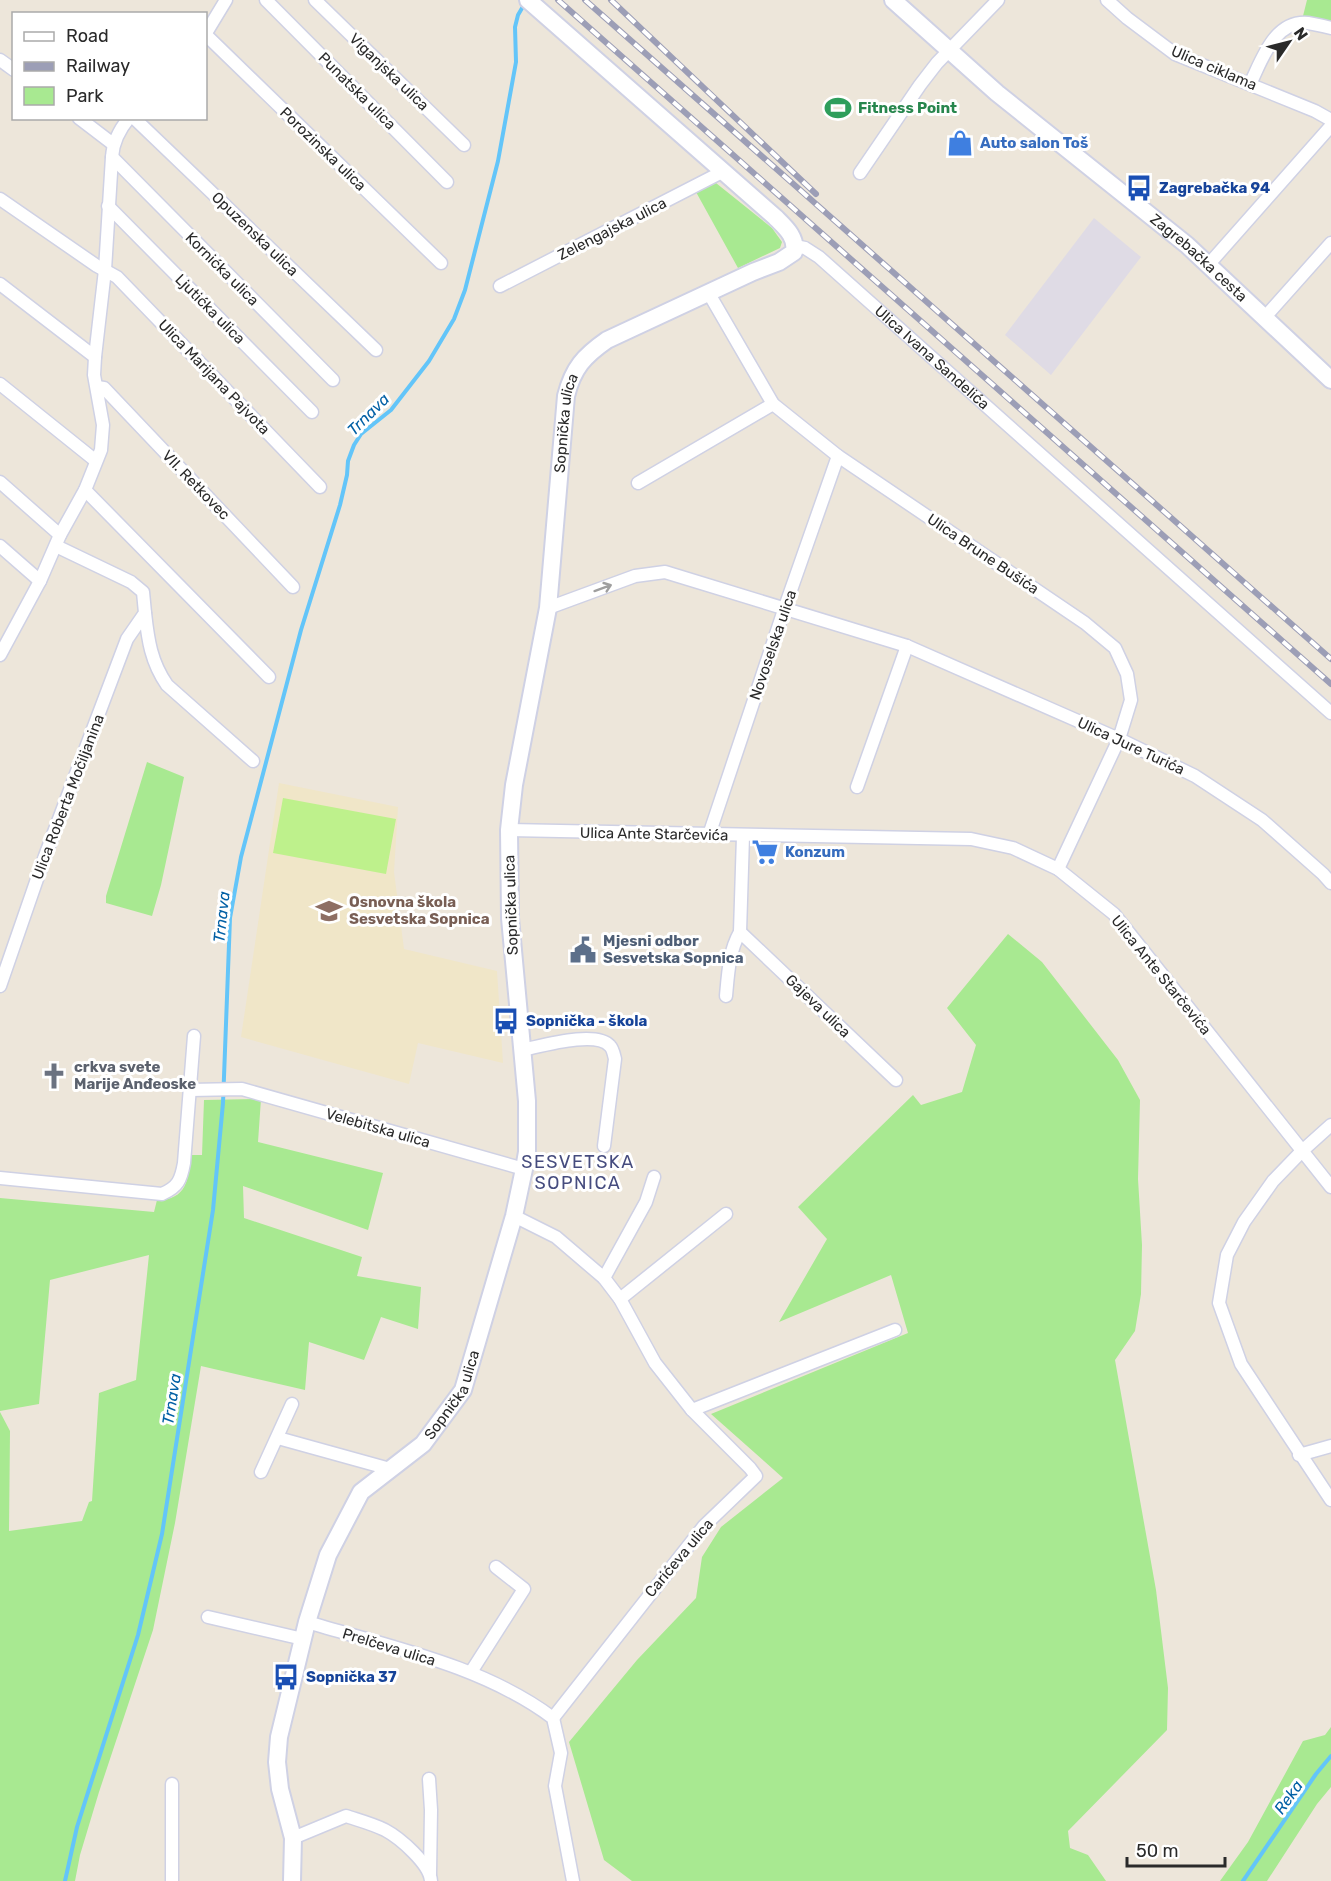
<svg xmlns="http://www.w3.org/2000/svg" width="1331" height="1881" viewBox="0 0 1331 1881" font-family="Rubik,sans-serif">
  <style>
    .industrial { fill: #dfdbe5 }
    .education { fill: #f0e6c8 }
    .green { fill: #a8e991 }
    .pitch { fill: #bef18c }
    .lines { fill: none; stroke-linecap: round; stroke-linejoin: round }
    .stream { stroke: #63c5f9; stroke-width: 4 }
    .street-casing { stroke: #cfd1e4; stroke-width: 15 }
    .secondary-casing { stroke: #cfd1e4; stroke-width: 20 }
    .street { stroke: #fff; stroke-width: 12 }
    .secondary { stroke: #fff; stroke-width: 16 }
    .rail-casing { stroke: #9c9eb6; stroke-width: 6 }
    .rail { stroke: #fff; stroke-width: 4; stroke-dasharray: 11; stroke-linecap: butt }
    .oneway { stroke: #9f9f9f }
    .labels { text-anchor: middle; stroke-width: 6; stroke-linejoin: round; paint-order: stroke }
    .street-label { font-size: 15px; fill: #2a2a2a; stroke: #fff }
    .leisure-label { font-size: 15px; font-weight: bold; fill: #27864d; stroke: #fff; text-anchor: start }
    .shop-label { font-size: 15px; font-weight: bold; fill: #366cbe; stroke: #fff; text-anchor: start }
    .transit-label { font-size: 15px; font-weight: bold; fill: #164399; stroke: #fff; text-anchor: start }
    .education-label { font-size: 15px; font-weight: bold; fill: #785e54; stroke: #fff; text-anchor: start }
    .service-label { font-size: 15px; font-weight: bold; fill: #4e5e75; stroke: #fff; text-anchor: start }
    .worship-label { font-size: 15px; font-weight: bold; fill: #5b616d; stroke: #fff; text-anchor: start }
    .water-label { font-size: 16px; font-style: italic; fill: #0260a5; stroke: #fff }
    .quarter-label { font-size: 18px; letter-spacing: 1.5px; fill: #464c7e; stroke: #fff }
  </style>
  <rect width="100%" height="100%" fill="#ede6da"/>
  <path class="industrial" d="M1094,218L1141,257L1051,375L1005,335Z"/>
  <path class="education" d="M279,783L398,807L394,872L404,949L497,971L503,1063L418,1043L409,1084L241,1037Z"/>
  <path class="green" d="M1307,0H1331V22L1303,16Z
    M716,183L772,228L782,242L780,248L738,268L696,192Z
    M147,762L184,777L161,885L152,916L106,903V896Z
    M1008,934L1042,962L1118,1060L1140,1100L1138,1179L1142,1245L1141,1294L1135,1331L1115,1360L1156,1590L1168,1688L1167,1730L1068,1831L1070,1848L1088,1855L1106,1881H632L604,1860L569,1742L637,1660L696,1598L702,1557L721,1527L783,1478L711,1414L908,1333L891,1275L779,1322L827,1239L798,1207L913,1095L921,1105L962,1092L976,1045L947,1008Z
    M261,1099L258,1142L383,1173L368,1230L243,1186L244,1218L362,1257L357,1276L421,1287L418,1329L381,1317L364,1360L309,1342L305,1390L201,1366L175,1523L153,1630L99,1792L80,1855L75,1881H0V1412L10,1431L9,1531L82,1521L89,1502L92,1501L99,1393L136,1380L149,1255L50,1280L39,1404L0,1411V1198L154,1212L157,1200C187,1200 189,1179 190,1155H202L204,1100Z
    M1331,1727V1787L1317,1804L1267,1881H1220L1248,1842L1303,1741L1325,1735Z"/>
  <path class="pitch" d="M283,798L396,819L386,874L273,853Z"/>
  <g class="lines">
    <path class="stream" d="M65,1881L77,1827L138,1635L162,1534L213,1210L223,1103L230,918L241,857L301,630L340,505L347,475L348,461L354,445L361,434L391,410L429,361L454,319L465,290L498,161L516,62L515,27L518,15L525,3
      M1243,1881L1316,1774L1331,1756"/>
    <g class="street-casing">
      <g id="street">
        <path d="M266,0L447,182"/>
        <path d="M315,0L464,145"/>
        <path d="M1107,0L1127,18L1175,54L1315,111L1331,120"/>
        <path d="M206,33L226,0"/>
        <path d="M206,35L441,263"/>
        <path d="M0,60L14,70"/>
        <path d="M1250,84C1262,60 1274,20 1308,23C1315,24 1323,26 1331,28"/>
        <path d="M79,118L113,144"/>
        <path d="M134,118L376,350"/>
        <path d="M112,157L333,380"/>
        <path d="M860,173L920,85L937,63L998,0"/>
        <path d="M0,199L97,266L117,277L320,487"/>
        <path d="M108,206L312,412"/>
        <path id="s1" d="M795,246L805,248L819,257L1331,713"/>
        <path d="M1209,264L1331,126"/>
        <path d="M0,284L95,357"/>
        <path d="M500,286L724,171"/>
        <path d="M708,292L773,404L838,456L1085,623L1115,648L1127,674L1131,700L1119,739L1058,869"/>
        <path d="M1265,317L1331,243"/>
        <path d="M0,384L96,461"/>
        <path d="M97,387L104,388L293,587"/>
        <path d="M0,482L60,535"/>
        <path d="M638,483L773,404"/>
        <path d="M85,490L269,677"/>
        <path d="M0,546L40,581"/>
        <path d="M548,608L635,576L665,572L907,646L1119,739L1195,776L1262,820L1323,874L1331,883"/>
        <path d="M145,613C148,640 151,662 167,685L253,761"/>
        <path d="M0,655L40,581L60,535L85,490L101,450L103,425L94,375L95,357L105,270L112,157C113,142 119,130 129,118"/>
        <path d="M857,787L907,646"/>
        <path d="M509,830L971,839L1013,848L1058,869L1114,914L1331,1187"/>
        <path d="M709,835L785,607L838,456"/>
        <path d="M740,932L896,1080"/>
        <path d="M0,986L45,856L127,639L145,613L143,592L131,582L56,546"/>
        <path d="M726,996C728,974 729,951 740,932L743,836"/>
        <path d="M522,1050C542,1046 596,1030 610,1046C613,1049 614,1055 615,1059L604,1146"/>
        <path d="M190,1090L242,1089L524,1169"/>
        <path d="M1331,1125L1302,1151L1273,1181L1244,1222L1227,1255L1219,1303L1241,1364L1331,1500"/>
        <path d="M0,1178L162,1194C178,1187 181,1180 184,1163L194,1036"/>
        <path d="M514,1216L556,1237L604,1278L620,1299L655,1363L692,1410L750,1468L756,1476L704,1526L553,1718"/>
        <path d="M604,1278L646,1202L654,1177"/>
        <path d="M620,1299L726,1214"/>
        <path d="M692,1410L895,1330"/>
        <path d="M278,1438L390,1469"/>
        <path d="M1299,1455L1331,1446"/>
        <path d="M261,1472L292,1404"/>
        <path d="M208,1617L303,1639"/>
        <path d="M307,1622C390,1647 484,1666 553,1718L561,1753L555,1786L573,1881"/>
        <path d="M471,1672L524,1589L496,1567"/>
        <path d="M429,1779L431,1810L430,1874"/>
        <path d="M293,1838L346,1816C358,1820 373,1824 385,1830C400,1838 430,1864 431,1881"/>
        <path d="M172,1881V1784"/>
      </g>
    </g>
    <g class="secondary-casing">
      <g id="secondary">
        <path id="s2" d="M893,0L997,93L1187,245L1331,380"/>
        <path id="s3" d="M292,1881L293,1838L280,1789L277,1762L279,1737L307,1622L328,1555L361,1492L423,1444L463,1390L514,1216L524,1169L527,1152V1101L510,918L509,830L514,785L548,608L566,396C573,368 584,356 607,340L753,272L779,262L794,252C797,237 785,227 775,217L528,0"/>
      </g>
    </g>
    <use href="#street" class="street"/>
    <use href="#secondary" class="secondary"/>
    <g class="rail-casing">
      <path id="rail" d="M558,0L1331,684
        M585,0L1331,659
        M611,0L816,194"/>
    </g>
    <use href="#rail" class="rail"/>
  </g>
  <defs><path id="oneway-shaft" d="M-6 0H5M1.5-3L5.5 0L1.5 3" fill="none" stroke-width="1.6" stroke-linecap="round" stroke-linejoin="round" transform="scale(1.5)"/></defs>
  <use class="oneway" href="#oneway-shaft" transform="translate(603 588) rotate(-20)"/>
  <defs>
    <g id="stadium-bare" transform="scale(2.07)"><path d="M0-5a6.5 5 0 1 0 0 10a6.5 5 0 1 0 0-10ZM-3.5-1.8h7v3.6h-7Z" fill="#2e9e5b" stroke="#fff" stroke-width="2.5" paint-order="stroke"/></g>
    <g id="shop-bare" transform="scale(2.07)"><path d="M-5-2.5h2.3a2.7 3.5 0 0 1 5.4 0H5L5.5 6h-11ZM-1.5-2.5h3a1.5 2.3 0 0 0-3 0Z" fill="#3f7fe0" stroke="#fff" stroke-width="2.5" paint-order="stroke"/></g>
    <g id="bus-bare" transform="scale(2.07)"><path d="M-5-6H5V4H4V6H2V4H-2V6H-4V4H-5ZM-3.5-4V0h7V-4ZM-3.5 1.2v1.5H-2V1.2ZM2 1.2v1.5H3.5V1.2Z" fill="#1a4fb4" stroke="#fff" stroke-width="2.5" paint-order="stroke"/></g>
    <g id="supermarket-bare" transform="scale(2.07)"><path d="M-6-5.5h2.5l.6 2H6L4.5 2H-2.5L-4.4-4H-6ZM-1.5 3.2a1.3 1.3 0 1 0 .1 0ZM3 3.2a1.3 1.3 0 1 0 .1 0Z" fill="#3f7fe0" stroke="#fff" stroke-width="2.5" paint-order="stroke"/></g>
    <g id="school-bare" transform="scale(2.07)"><path d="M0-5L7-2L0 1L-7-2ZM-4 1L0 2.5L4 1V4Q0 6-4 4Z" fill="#8d6e63" stroke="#fff" stroke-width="2.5" paint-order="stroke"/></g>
    <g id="civic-bare" transform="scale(2.07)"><path d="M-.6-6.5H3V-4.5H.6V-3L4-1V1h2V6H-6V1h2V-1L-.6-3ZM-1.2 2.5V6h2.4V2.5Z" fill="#5c6f8a" stroke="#fff" stroke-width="2.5" paint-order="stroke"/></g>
    <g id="church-bare" transform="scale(2.07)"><path d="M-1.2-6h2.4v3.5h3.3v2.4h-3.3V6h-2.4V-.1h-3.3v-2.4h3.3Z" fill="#6b7280" stroke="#fff" stroke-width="2.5" paint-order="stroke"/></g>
  </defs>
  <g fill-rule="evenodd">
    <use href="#stadium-bare" x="838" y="108"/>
    <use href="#shop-bare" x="960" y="143"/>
    <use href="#bus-bare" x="1139" y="188"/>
    <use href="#supermarket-bare" x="765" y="852"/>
    <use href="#school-bare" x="329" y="911"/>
    <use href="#civic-bare" x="583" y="950"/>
    <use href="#bus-bare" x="506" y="1021"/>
    <use href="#church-bare" x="54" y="1076"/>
    <use href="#bus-bare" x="286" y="1677"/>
  </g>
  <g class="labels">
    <g class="street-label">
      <text transform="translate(1214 68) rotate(23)" y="5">Ulica ciklama</text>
      <text transform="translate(389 72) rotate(44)" y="5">Viganjska ulica</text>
      <text transform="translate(357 91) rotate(45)" y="5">Punatska ulica</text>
      <text transform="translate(323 149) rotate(44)" y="5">Porozinska ulica</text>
      <text transform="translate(612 229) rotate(-27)" y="5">Zelengajska ulica</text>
      <text transform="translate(255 234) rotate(44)" y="5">Opuzenska ulica</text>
      <text dy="5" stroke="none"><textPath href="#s2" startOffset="400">Zagrebačka cesta</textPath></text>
      <text transform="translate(222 269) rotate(45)" y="5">Kornićka ulica</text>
      <text transform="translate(210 309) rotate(45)" y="5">Ljutićka ulica</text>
      <text dy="5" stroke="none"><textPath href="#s1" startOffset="178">Ulica Ivana Sandelića</textPath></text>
      <text transform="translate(214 377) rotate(46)" y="5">Ulica Marijana Pajvota</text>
      <text dy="5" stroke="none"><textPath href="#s3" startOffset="1532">Sopnička ulica</textPath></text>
      <text transform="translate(196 485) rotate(46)" y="5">VII. Retkovec</text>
      <text transform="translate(983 554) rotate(34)" y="5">Ulica Brune Bušića</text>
      <text transform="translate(773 645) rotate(-71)" y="5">Novoselska ulica</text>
      <text transform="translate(1131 746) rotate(25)" y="5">Ulica Jure Turića</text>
      <text transform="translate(68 797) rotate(-69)" y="5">Ulica Roberta Močiljanina</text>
      <text transform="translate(654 834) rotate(1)" y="5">Ulica Ante Starčevića</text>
      <text transform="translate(511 905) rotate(-92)" y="5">Sopnička ulica</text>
      <text transform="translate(1161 975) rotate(51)" y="5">Ulica Ante Starčevića</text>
      <text transform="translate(818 1006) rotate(44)" y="5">Gajeva ulica</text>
      <text transform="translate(378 1128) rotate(16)" y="5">Velebitska ulica</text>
      <text dy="5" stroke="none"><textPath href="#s3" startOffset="542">Sopnička ulica</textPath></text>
      <text transform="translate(679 1558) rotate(-50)" y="5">Carićeva ulica</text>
      <text transform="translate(389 1647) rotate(17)" y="5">Prelčeva ulica</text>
    </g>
    <g class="leisure-label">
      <text x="858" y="113">Fitness Point</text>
    </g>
    <g class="shop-label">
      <text x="980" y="148">Auto salon Toš</text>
      <text x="785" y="857">Konzum</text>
    </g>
    <g class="transit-label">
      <text x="1159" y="193">Zagrebačka 94</text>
      <text x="526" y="1026">Sopnička - škola</text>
      <text x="306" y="1682">Sopnička 37</text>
    </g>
    <g class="education-label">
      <text x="349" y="907">Osnovna škola<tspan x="349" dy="17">Sesvetska Sopnica</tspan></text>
    </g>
    <g class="service-label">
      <text x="603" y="946">Mjesni odbor<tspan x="603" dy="17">Sesvetska Sopnica</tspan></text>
    </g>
    <g class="worship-label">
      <text x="74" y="1072">crkva svete<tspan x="74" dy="17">Marije Anđeoske</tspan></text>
    </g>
    <g class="water-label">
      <text transform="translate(368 414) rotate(-45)" y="6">Trnava</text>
      <text transform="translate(221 917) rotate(-84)" y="6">Trnava</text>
      <text transform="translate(171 1399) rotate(-81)" y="6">Trnava</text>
      <text transform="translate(1288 1797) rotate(-55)" y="6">Reka</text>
    </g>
    <g class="quarter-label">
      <text x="578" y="1168">SESVETSKA<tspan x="578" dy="21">SOPNICA</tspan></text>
    </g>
  </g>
  <rect x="12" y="12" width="195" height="108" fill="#ffffff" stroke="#aaaaaa" stroke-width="1.5"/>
  <rect x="24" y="32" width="30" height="9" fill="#ffffff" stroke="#aaaaaa" stroke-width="1.5"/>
  <text x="66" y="42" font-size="18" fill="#2a2a2a">Road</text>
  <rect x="24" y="62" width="30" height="9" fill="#9c9eb6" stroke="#aaaaaa" stroke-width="1.5"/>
  <text x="66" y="72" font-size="18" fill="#2a2a2a">Railway</text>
  <rect x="24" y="87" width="30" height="18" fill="#a8e991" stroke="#aaaaaa" stroke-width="1.5"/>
  <text x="66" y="102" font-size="18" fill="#2a2a2a">Park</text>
  <g transform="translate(1289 42) rotate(55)" stroke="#ffffff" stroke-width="4.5" paint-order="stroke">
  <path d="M0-4.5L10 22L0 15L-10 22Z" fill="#2a2a2a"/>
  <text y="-9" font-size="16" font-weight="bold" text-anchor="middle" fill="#2a2a2a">N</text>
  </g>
  <path d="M1127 1857v9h98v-9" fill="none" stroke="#2a2a2a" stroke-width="3"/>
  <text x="1136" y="1857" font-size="18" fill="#2a2a2a" stroke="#ffffff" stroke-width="4.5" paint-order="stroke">50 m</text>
</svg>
